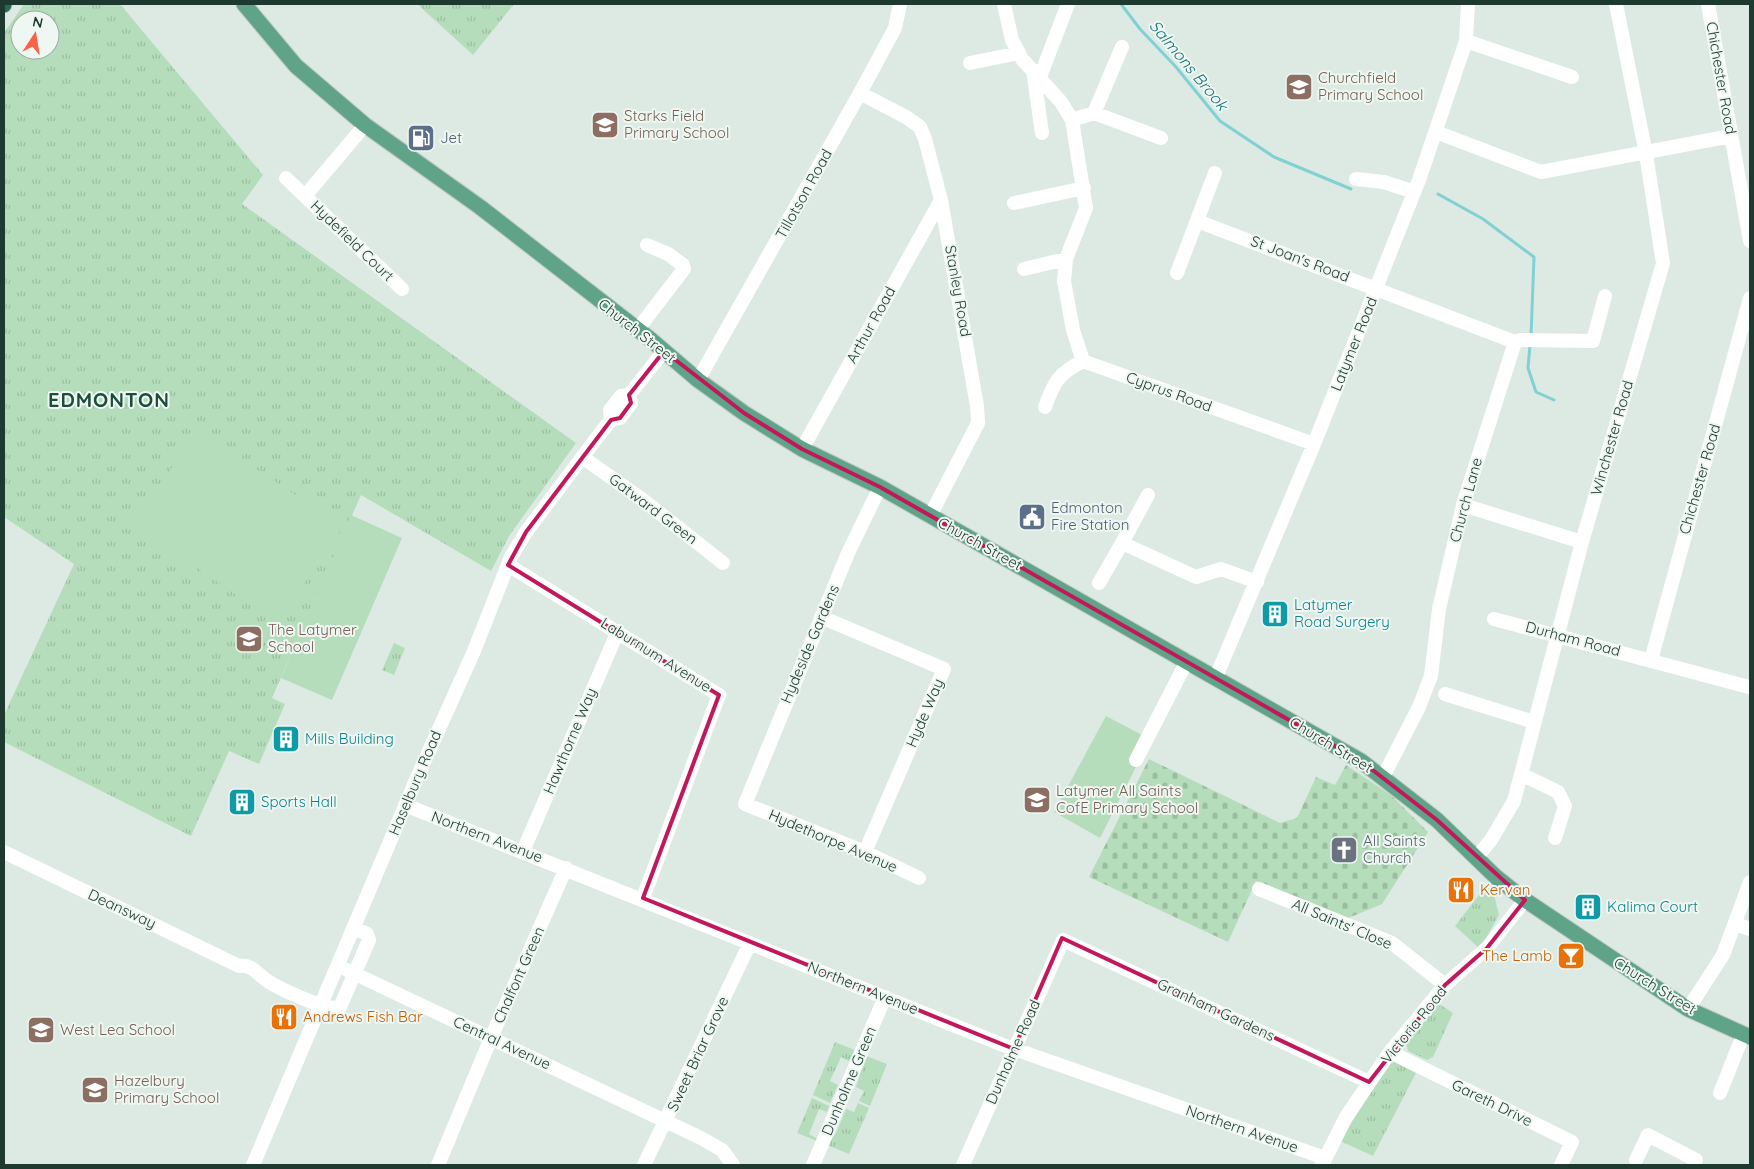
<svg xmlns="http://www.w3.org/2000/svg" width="1754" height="1169" viewBox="0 0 1754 1169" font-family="Quicksand,sans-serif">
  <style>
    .grass { fill: url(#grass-tufts); fill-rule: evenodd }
    .cemetery { fill: url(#cemetery-stones) }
    .garden { fill: #b5ddbb }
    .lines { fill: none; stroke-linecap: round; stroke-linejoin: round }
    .stream { stroke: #81d0d3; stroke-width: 3 }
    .major-casing { stroke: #bcc4c1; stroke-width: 17 }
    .highway-casing { stroke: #bcc4c1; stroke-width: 17 }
    .minor { stroke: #fff; stroke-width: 14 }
    .major { stroke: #5fa389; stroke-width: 15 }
    .highway { stroke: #296854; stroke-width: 15 }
    .marked { fill: none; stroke: #c2185b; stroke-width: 4; stroke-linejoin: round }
    .labels { text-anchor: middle; stroke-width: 4; stroke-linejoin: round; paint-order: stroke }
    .education-label { font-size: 15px; fill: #785e54; stroke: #eef7f1; text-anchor: start }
    .street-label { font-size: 15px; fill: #1e3a30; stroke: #eef7f1 }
    .service-label { font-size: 15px; fill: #4e5e75; stroke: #eef7f1; text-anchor: start }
    .culture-label { font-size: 15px; fill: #0d838f; stroke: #eef7f1; text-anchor: start }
    .worship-label { font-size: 15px; fill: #5b616d; stroke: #eef7f1; text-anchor: start }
    .food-label { font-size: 15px; fill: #c56008; stroke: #eef7f1; text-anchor: start }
    .water-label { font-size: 16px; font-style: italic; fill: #167479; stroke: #eef7f1 }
    .district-label { font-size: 20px; font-weight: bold; letter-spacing: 1px; fill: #1a4d3b; stroke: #eef7f1 }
  </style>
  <defs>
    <pattern id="grass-tufts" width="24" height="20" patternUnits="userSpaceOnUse" patternTransform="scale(1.25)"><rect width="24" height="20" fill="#b5ddbb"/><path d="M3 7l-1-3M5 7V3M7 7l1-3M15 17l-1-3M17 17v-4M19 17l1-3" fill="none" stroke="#9bbea1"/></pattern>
    <pattern id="cemetery-stones" width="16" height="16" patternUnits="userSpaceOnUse" patternTransform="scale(1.25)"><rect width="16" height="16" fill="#b5ddbb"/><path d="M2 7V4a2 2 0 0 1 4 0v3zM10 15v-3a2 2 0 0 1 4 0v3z" fill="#9bbea1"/></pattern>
  </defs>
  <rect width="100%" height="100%" fill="#ddeae3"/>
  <path class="grass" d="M24,4H120L263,175L242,204L576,443L509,536L491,571L361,495L272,698L285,704L259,764L229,751L191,836L4,742V715L74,564L4,517V33ZM20,20H50V50H20Z
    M417,4H514L473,55Z
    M394,643L405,648L394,675L382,670Z
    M1486,886L1493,890L1499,915L1480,949L1455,926Z
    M1436,1002L1453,1013L1433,1057L1427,1060L1408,1051L1406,1041Z
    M835,1042L857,1051L849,1061L841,1057L830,1081L838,1085L830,1103L813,1095Z
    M866,1056L887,1064L870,1106L859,1101L864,1091L856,1087Z
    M1391,1060L1416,1073L1373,1156L1340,1141Z
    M812,1098L829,1106L827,1112L819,1109L809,1134L818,1139L817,1141L797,1133Z
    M858,1103L869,1108L849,1154L827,1145L836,1133L846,1109L854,1112Z"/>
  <path class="cemetery" d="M1149,759L1280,823L1297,818L1316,777L1335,785L1346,765L1391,795L1428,832L1382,904L1346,919L1256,881L1228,942L1089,877Z"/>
  <path class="garden" d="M198,430L343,527L277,623L133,524Z
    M351,515L402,538L332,700L281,678Z
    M1106,716L1144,736L1138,763L1100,838L1054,812Z"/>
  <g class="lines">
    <path class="stream" d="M1121,4L1140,29L1176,67L1220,121L1274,157L1351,189
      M1438,194L1483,219L1534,257L1531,336
      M1530,345L1528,368L1536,392L1554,400"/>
    <g class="major-casing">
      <path id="major" d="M244,4L296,66L365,125L480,207L650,339L698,380L744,413L802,449L880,487L1361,761L1437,820L1496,877L1525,900L1688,1009L1750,1037"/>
    </g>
    <g class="highway-casing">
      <path id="highway" d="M4,5V4"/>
    </g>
    <path class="minor" d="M1004,4L1012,40L1022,59L1061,102L1072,120L1086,208L1066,259L1064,281L1073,330L1083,361
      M1708,4L1750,241
      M1466,41L1572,77
      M970,63L1019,53
      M1033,70L1042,133
      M1040,77L1068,4
      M860,93L906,117L920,127L925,139L941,200L977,406L978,423L930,516
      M1094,113L1122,47
      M1072,120L1094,113L1161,138
      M1436,132L1541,172L1731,136
      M286,178L402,289
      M1356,179L1384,182L1414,192
      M305,196L365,125
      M1014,203L1084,188
      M1197,221L1515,342
      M1024,269L1066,259
      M1177,273L1215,173
      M638,329L684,269L683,265L668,254L647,245
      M698,380L860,93L895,28L900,4
      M1045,407C1054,382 1058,374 1083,361L1314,444
      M611,420L610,410L621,396L629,395
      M802,449L941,200
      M582,457L643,500L723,563
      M880,487L848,553L745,804L865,852L919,878
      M1463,505L1582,542
      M1122,543L1148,495
      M508,565L719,695L643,898
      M1099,583L1122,543L1196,577L1221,569L1257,582
      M821,617L944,669L865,852
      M1494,619L1749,687
      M1651,660L1750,298
      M1216,677L1314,444L1419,180L1466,41L1468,4
      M1445,694L1534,722
      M1136,760L1187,661
      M1521,774L1558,792L1565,806L1555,838
      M1383,777L1419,707L1431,676L1439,609L1463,505L1515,342L1521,340L1593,341L1605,296
      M405,805L1003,1045L1325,1158
      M523,851L618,631
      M4,852L239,966C252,964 256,973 265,979C275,987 330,1013 340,1007L369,940L367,934L353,928
      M1476,858L1491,840L1514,801L1582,542L1663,263L1646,154L1616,4
      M1259,889L1392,943L1445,985
      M1735,924L1750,929
      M347,970L701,1138L722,1150L733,1165
      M1688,1009L1723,955L1750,882
      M1390,1052L1572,1142L1561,1165
      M1720,1093L1743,1035
      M1636,1160L1648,1135L1696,1160L1694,1165
      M253,1165L416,780L474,651L511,557L526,532L602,431L611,420L620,418L631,403L629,395L664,351
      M438,1165L491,1038L566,868
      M644,1165L750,943
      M813,1165L885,997
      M963,1165L1063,940L1369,1082
      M1322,1165L1346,1117L1390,1052L1445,985L1487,948L1525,900"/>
    <use href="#major" class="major"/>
    <use href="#highway" class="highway"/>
  </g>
  <path class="marked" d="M664,351L744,413L802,449L880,487L1361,761L1437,820L1525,900L1487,948L1445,985L1369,1082L1062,938L1014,1049L643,898L719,695L508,565L526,532L611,420L620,418L631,403L629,395Z"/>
  <defs>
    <g id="school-square" transform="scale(1.4375)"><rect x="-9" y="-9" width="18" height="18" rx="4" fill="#8d6e63" stroke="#eef7f1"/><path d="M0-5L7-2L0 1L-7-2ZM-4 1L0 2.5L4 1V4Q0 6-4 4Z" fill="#fff"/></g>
    <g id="fuel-square" transform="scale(1.4375)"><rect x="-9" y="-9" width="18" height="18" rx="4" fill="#5c6f8a" stroke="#eef7f1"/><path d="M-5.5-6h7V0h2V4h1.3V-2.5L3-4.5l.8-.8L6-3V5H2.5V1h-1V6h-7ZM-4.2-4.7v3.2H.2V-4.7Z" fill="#fff"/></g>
    <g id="civic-square" transform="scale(1.4375)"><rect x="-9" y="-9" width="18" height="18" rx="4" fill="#5c6f8a" stroke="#eef7f1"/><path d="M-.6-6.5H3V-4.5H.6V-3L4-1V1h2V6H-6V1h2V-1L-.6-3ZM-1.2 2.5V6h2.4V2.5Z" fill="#fff"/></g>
    <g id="building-square" transform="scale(1.4375)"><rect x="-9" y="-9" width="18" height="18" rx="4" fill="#0f9aa8" stroke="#eef7f1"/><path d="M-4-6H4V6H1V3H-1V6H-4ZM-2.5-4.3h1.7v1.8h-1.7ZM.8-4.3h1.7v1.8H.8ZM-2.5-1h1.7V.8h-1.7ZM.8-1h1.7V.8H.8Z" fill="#fff"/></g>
    <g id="church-square" transform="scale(1.4375)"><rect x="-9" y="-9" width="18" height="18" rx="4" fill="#6b7280" stroke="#eef7f1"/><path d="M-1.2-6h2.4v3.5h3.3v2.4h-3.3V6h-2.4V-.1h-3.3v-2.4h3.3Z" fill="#fff"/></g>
    <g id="restaurant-square" transform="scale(1.4375)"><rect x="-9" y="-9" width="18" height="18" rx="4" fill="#e8710a" stroke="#eef7f1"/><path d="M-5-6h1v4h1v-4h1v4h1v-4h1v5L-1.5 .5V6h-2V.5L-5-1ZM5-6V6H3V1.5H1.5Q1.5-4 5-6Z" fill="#fff"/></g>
    <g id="bar-square" transform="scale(1.4375)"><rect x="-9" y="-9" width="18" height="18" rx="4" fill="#e8710a" stroke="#eef7f1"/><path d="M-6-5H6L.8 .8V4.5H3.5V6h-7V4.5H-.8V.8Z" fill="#fff"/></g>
  </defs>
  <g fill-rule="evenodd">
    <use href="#school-square" x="1299" y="87"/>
    <use href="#school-square" x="605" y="125"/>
    <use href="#fuel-square" x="421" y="138"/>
    <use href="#civic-square" x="1032" y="517"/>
    <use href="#building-square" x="1275" y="614"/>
    <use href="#school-square" x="249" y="639"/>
    <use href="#building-square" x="286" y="739"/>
    <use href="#school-square" x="1037" y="800"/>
    <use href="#building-square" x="242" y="802"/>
    <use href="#church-square" x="1344" y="850"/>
    <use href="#restaurant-square" x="1461" y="890"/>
    <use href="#building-square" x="1588" y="907"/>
    <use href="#bar-square" x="1571" y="956"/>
    <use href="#restaurant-square" x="284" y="1017"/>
    <use href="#school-square" x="41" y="1030"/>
    <use href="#school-square" x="95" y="1090"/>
  </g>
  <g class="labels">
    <g class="education-label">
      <text x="1318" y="83">Churchfield<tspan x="1318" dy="17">Primary School</tspan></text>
      <text x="624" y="121">Starks Field<tspan x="624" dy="17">Primary School</tspan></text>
      <text x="268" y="635">The Latymer<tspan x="268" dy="17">School</tspan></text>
      <text x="1056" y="796">Latymer All Saints<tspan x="1056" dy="17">CofE Primary School</tspan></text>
      <text x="60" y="1035">West Lea School</text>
      <text x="114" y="1086">Hazelbury<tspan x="114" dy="17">Primary School</tspan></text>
    </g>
    <g class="street-label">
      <text transform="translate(1721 78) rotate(80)" y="5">Chichester Road</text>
      <text transform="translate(804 194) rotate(-61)" y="5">Tillotson Road</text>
      <text transform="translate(352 241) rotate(44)" y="5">Hydefield Court</text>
      <text transform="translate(1300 259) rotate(21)" y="5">St Joan's Road</text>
      <text transform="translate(958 291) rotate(80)" y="5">Stanley Road</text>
      <text transform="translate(871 325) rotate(-61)" y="5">Arthur Road</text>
      <text transform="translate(637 331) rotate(38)" y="5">Church Street</text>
      <text transform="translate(1354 344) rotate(-68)" y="5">Latymer Road</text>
      <text transform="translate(1169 392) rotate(20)" y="5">Cyprus Road</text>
      <text transform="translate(1612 438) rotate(-74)" y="5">Winchester Road</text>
      <text transform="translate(1700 479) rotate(-74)" y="5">Chichester Road</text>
      <text transform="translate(1466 500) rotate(-75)" y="5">Church Lane</text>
      <text transform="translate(653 509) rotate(37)" y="5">Gatward Green</text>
      <text transform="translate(980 544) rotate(29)" y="5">Church Street</text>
      <text transform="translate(1573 639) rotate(15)" y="5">Durham Road</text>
      <text transform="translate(810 644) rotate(-67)" y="5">Hydeside Gardens</text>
      <text transform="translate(656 655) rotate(32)" y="5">Laburnum Avenue</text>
      <text transform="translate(925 713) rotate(-67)" y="5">Hyde Way</text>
      <text transform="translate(570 741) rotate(-67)" y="5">Hawthorne Way</text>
      <text transform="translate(1331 745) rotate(31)" y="5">Church Street</text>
      <text transform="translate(415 783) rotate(-67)" y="5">Haselbury Road</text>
      <text transform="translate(487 837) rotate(21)" y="5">Northern Avenue</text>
      <text transform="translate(833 841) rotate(23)" y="5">Hydethorpe Avenue</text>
      <text transform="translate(122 909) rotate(25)" y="5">Deansway</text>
      <text transform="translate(1342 924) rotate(23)" y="5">All Saints' Close</text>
      <text transform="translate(519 975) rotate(-66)" y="5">Chalfont Green</text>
      <text transform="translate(1655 986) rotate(32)" y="5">Church Street</text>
      <text transform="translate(863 988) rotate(22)" y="5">Northern Avenue</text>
      <text transform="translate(1216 1010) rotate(25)" y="5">Granham Gardens</text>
      <text transform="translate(1414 1025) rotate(-51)" y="5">Victoria Road</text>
      <text transform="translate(502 1043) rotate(25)" y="5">Central Avenue</text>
      <text transform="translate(1013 1052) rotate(-66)" y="5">Dunholme Road</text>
      <text transform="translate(698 1054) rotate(-65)" y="5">Sweet Briar Grove</text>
      <text transform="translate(849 1081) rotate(-67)" y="5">Dunholme Green</text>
      <text transform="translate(1492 1103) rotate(26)" y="5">Gareth Drive</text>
      <text transform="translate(1242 1129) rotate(19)" y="5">Northern Avenue</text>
    </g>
    <g class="service-label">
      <text x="440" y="143">Jet</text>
      <text x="1051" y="513">Edmonton<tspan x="1051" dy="17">Fire Station</tspan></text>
    </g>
    <g class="culture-label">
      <text x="1294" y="610">Latymer<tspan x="1294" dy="17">Road Surgery</tspan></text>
      <text x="305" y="744">Mills Building</text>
      <text x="261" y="807">Sports Hall</text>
      <text x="1607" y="912">Kalima Court</text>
    </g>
    <g class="worship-label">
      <text x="1363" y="846">All Saints<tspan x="1363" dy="17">Church</tspan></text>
    </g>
    <g class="food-label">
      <text x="1480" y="895">Kervan</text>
      <text x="1552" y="961" text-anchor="end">The Lamb</text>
      <text x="303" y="1022">Andrews Fish Bar</text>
    </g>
    <g class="water-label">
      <text transform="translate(1189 65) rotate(50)" y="6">Salmons Brook</text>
    </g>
    <g class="district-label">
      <text x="109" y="407">EDMONTON</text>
    </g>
  </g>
  <rect width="1754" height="1169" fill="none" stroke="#1e3a30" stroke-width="10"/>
  <g transform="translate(35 35) rotate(12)"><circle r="24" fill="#eef7f1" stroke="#9baba4"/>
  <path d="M0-4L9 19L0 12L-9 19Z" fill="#fa624c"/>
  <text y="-8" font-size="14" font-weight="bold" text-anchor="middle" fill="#1e3a30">N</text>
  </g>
</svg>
